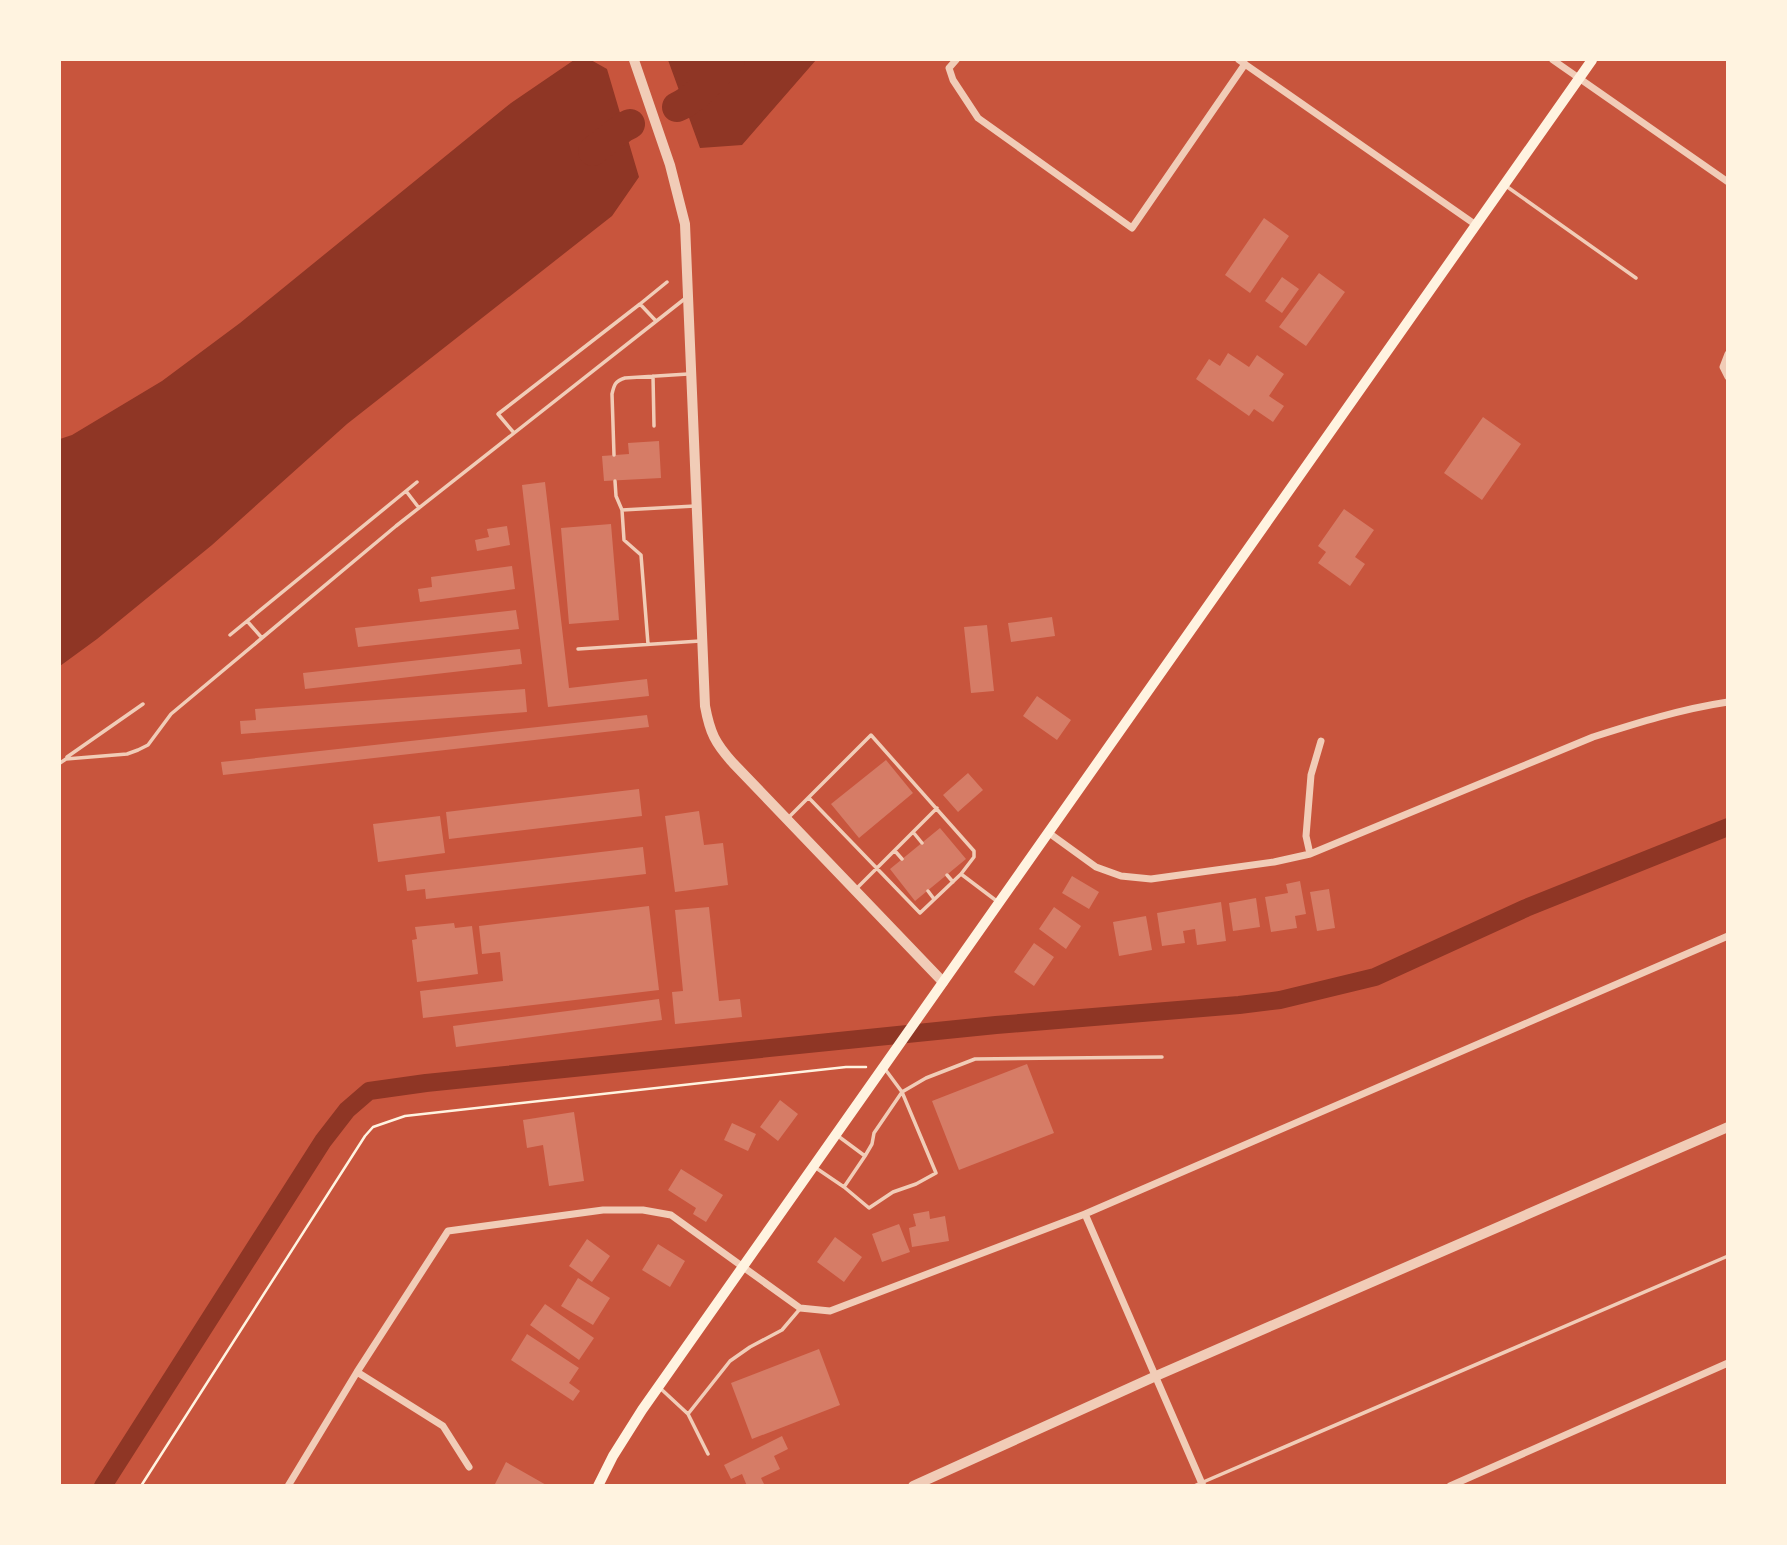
<svg xmlns="http://www.w3.org/2000/svg" width="1787" height="1545" viewBox="0 0 1787 1545" font-family="'Fira Sans',sans-serif">
  <style>
    .water { fill: #8f3625 }
    .lines { fill: none; stroke-linecap: round; stroke-linejoin: round }
    .canal { stroke: #8f3625; stroke-width: 18 }
    .river { stroke: #8f3625; stroke-width: 30 }
    .building { fill: #d67c66 }
    .path { stroke: #fff3e0; stroke-width: 2.5 }
    .service { stroke: #f1ccb7; stroke-width: 3.5 }
    .minor { stroke: #f1ccb7; stroke-width: 7 }
    .tertiary { stroke: #f1ccb7; stroke-width: 10 }
    .secondary { stroke: #fff3e0; stroke-width: 10 }
  </style>
  <rect width="100%" height="100%" fill="#c8553d"/>
  <path class="water" d="M574,60H591L607,69L639,177L612,216L347,424L212,545L97,639L60,666V439L72,435L162,381L240,323L511,103Z
    M668,60H816L742,145L700,148Z"/>
  <g class="lines">
    <path class="canal" d="M103,1486L323,1141L347,1110L369,1091L426,1083L996,1025L1239,1005L1280,1000L1375,977L1526,908L1728,827"/>
    <path class="river" d="M677,107C698,98 714,76 730,60
      M593,151L624,127L630,124"/>
  </g>
  <path class="building" d="M1264,218L1289,236L1250,293L1225,275Z
    M1319,273L1345,292L1306,346L1279,327Z
    M1282,277L1299,289L1282,313L1265,301Z
    M1228,353L1249,367L1257,355L1284,374L1269,396L1284,406L1273,422L1254,409L1249,416L1196,379L1209,359L1220,366Z
    M1483,417L1521,444L1482,500L1444,473Z
    M659,441L661,478L604,481L602,456L629,454L628,443Z
    M545,482L569,688L647,679L649,696L548,707L522,485Z
    M1344,509L1374,530L1355,557L1365,564L1350,586L1318,563L1326,552L1318,546Z
    M611,524L619,620L569,624L561,528Z
    M507,526L510,545L477,551L475,540L489,537L487,529Z
    M512,566L515,589L420,602L418,589L432,587L431,577Z
    M516,610L519,629L358,647L355,628Z
    M1052,617L1055,636L1011,642L1008,623Z
    M987,625L994,691L971,693L964,627Z
    M520,649L522,664L305,689L303,673Z
    M525,689L527,712L241,734L240,721L256,720L255,709Z
    M1037,696L1071,720L1057,740L1023,716Z
    M647,715L649,727L223,775L221,762Z
    M886,760L913,793L859,838L831,804Z
    M968,773L983,790L958,812L943,795Z
    M639,789L642,816L449,839L446,812Z
    M699,811L704,845L723,843L728,885L675,892L665,816Z
    M440,816L445,853L378,862L373,824Z
    M940,828L966,859L915,901L890,869Z
    M643,847L646,874L426,899L425,889L407,891L405,875Z
    M1072,876L1099,892L1089,909L1062,893Z
    M1300,881L1306,914L1295,916L1297,928L1271,932L1265,897L1288,893L1286,884Z
    M1329,889L1335,928L1317,931L1310,892Z
    M1256,898L1260,927L1233,931L1229,903Z
    M1221,902L1226,941L1197,945L1195,929L1183,931L1185,943L1162,946L1157,913Z
    M649,906L659,990L423,1018L420,991L503,981L500,952L482,954L479,926Z
    M709,907L719,1001L740,999L742,1017L675,1024L672,992L683,991L675,910Z
    M1054,907L1081,926L1066,949L1039,929Z
    M1146,916L1152,950L1119,956L1113,922Z
    M454,923L455,928L472,926L478,974L417,982L412,940L417,939L415,927Z
    M1034,943L1054,957L1034,986L1014,972Z
    M659,999L662,1020L456,1047L453,1026Z
    M1027,1064L1054,1133L959,1170L932,1101Z
    M780,1100L798,1114L778,1141L760,1127Z
    M574,1112L584,1181L549,1186L543,1145L527,1148L523,1120Z
    M732,1123L756,1134L748,1151L724,1140Z
    M681,1169L723,1195L706,1222L693,1214L696,1208L668,1190Z
    M929,1211L930,1219L945,1216L949,1241L912,1247L909,1228L916,1226L913,1214Z
    M899,1224L910,1252L882,1262L872,1234Z
    M835,1237L862,1257L844,1282L817,1262Z
    M587,1239L610,1256L592,1282L569,1266Z
    M658,1244L685,1261L670,1287L642,1270Z
    M578,1278L610,1298L593,1325L561,1306Z
    M545,1304L594,1338L579,1360L530,1325Z
    M527,1334L579,1368L569,1383L580,1391L573,1401L511,1360Z
    M819,1349L840,1405L752,1439L731,1383Z
    M782,1436L788,1449L774,1456L780,1469L761,1478L764,1484L760,1486H747L742,1474L731,1479L724,1465Z
    M506,1462L548,1486H494Z"/>
  <g class="lines">
    <path class="path" d="M141,1486L365,1136L373,1127L405,1116L846,1067H866"/>
    <path class="service" d="M1506,186L1636,278
      M640,304L667,282
      M653,376L654,426
      M514,433L498,414L640,304L656,321
      M614,455L612,394C614,385 615,381 625,378L688,374
      M615,481L616,496L622,510
      M406,491L417,482
      M247,621L262,638
      M230,635L406,491L419,508
      M648,644L641,555L624,540L622,510L695,506
      M578,649L700,641
      M67,757L143,704
      M60,763L66,759L127,754L138,750L148,745L171,714L396,526L687,297
      M809,798L920,913L961,874
      M788,818L871,735L974,851V857L961,874L998,902
      M913,832L922,843
      M895,851L902,859
      M947,875L953,882
      M856,889L937,808
      M928,891L934,899
      M838,1136L865,1156L844,1187
      M865,1156L872,1144L874,1133L902,1092L926,1078L975,1059L1162,1057
      M816,1168L844,1187L869,1208L893,1192L916,1184L936,1173L902,1092L885,1069
      M660,1388L688,1414L708,1454
      M688,1414L730,1361L750,1347L782,1330L799,1310
      M1194,1486L1728,1256"/>
    <path class="minor" d="M956,60L949,68L953,80L978,118L1132,228L1245,64
      M1239,60L1476,225
      M1553,60L1728,182
      M1728,354L1723,367L1728,377
      M1049,833L1096,867L1121,876L1151,879L1274,862L1310,854L1593,737C1637,723 1681,709 1728,702
      M1310,854L1306,836L1311,775L1321,741
      M1085,1214L1203,1486
      M357,1372L443,1426L469,1467
      M288,1486L357,1372L448,1231L603,1210H643L671,1215L800,1308L830,1311L1085,1214L1728,936
      M1450,1486L1728,1363"/>
    <path class="tertiary" d="M634,60L670,165L685,224L705,706C710,733 715,743 733,763L943,982
      M913,1486L1156,1376L1728,1127"/>
    <path class="secondary" d="M598,1486L613,1456L642,1410L1592,60"/>
  </g>
  <rect width="1787" height="1545" fill="none" stroke="#fff3e0" stroke-width="122"/>
</svg>
